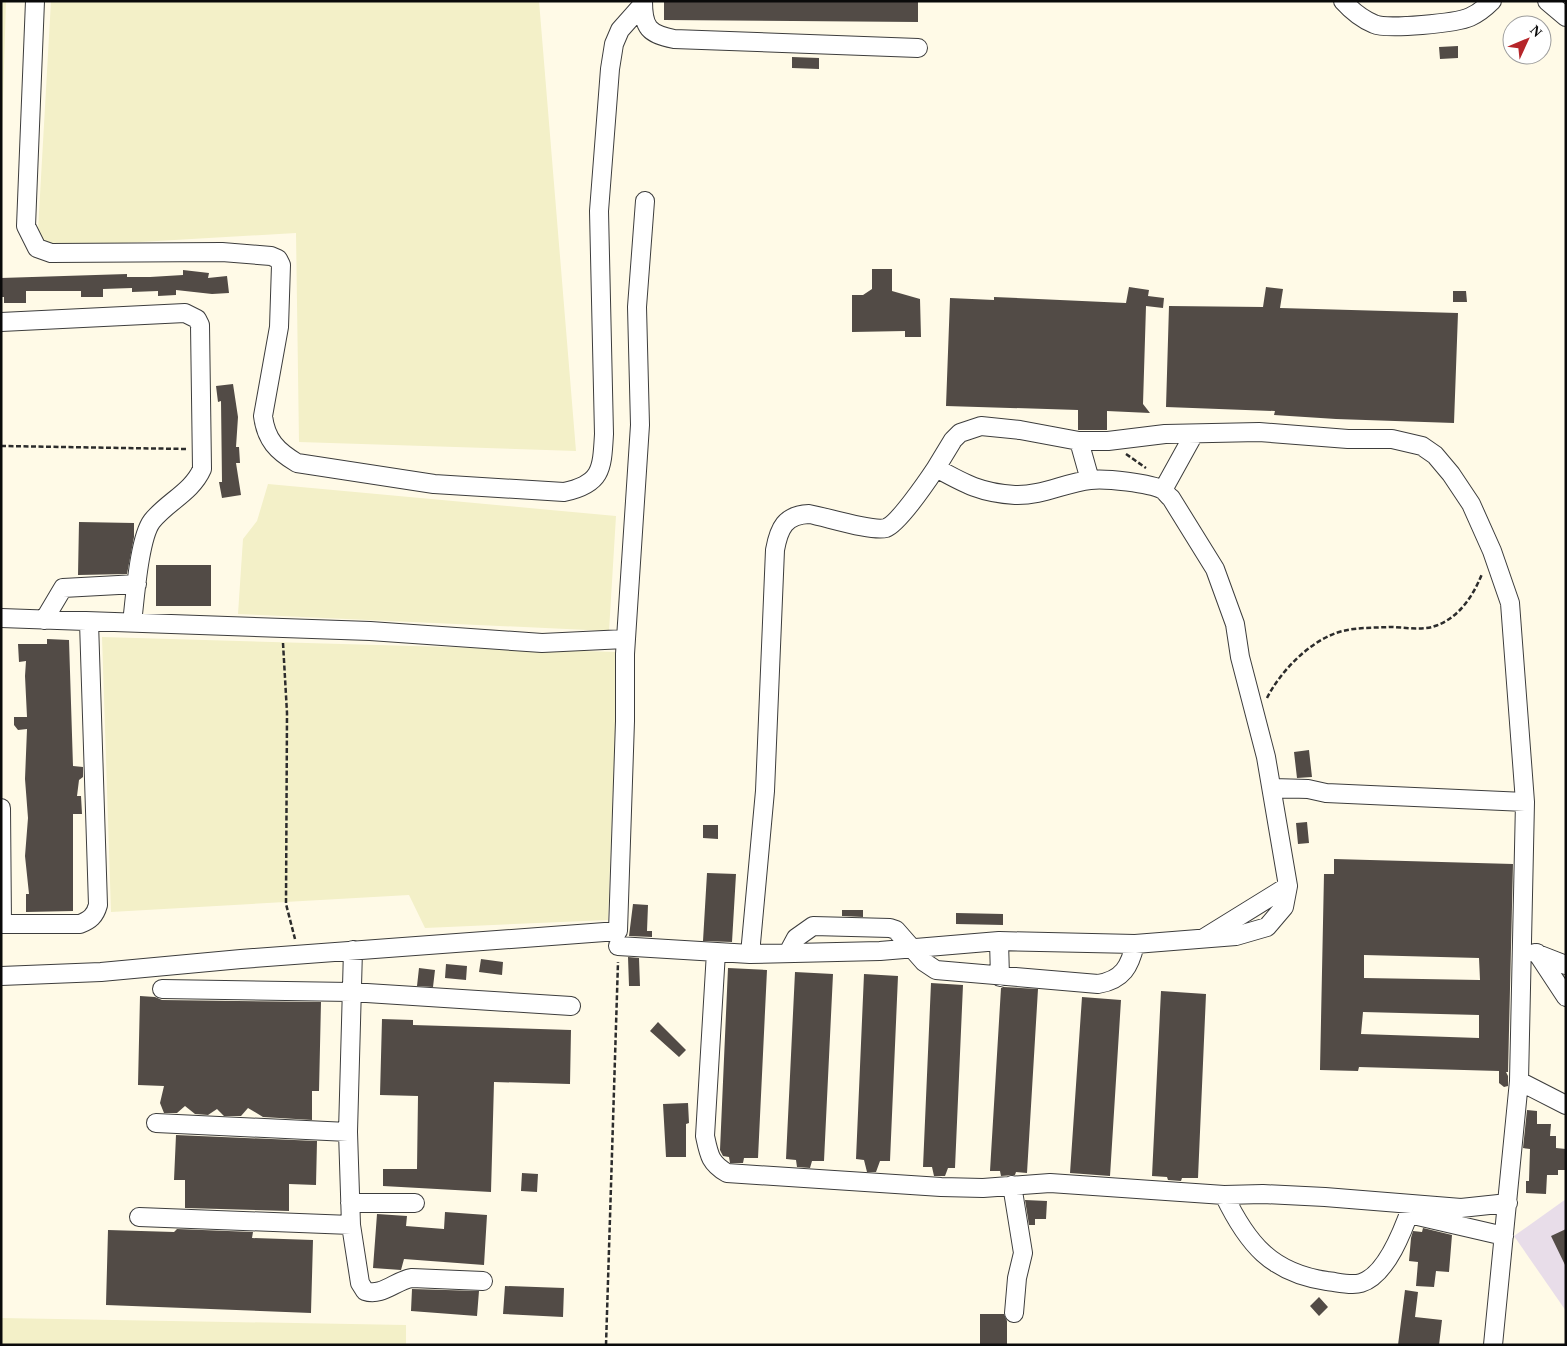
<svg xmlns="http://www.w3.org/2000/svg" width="1567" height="1346" viewBox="0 0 1567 1346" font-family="'Times New Roman',serif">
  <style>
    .industrial { fill: #e8dde9 }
    .farmland { fill: #f3f0c8 }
    .building { fill: #524b46; fill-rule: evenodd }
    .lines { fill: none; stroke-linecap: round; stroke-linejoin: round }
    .minor-casing { stroke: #3d3d3d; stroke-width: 20 }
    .path { stroke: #2c2c2c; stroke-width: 2.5; stroke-dasharray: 5 2.5; stroke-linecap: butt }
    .minor { stroke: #fff; stroke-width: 18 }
  </style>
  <rect width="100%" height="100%" fill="#fffae7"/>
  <path class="industrial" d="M1566,1199V1311L1514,1236Z"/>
  <path class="farmland" d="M1,1H6L1,165Z
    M51,1H539L576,451L299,442L296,233L37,248Z
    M268,484L616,516L609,631L238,614L243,539L257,521Z
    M102,637L618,652L608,920L425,928L409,895L111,912Z
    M1,1318L406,1325V1345H1Z"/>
  <path class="building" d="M664,1H918V22L664,20Z
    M1458,46V58L1440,59L1439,47Z
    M792,57L819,58V69L792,68Z
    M872,269H892V291L920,299L921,337H905V331L852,332V295H863L872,289Z
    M183,270L209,273L208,278L227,276L229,293L212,294L176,290V295L158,296V291L132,292V288L103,289V297H81V291H26V303H4V297H1V278L127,274V277H150L183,275Z
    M1129,287L1149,290L1148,296L1164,298L1163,308L1146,306L1143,404L1150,413L1107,411V430H1078V410L946,406L950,298L994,300V297L1126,303Z
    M1266,287L1283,289L1280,308L1458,313L1454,423L1336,419L1274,415L1275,411L1166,407L1169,306L1263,307Z
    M1453,291H1466L1467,302H1453Z
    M233,384L238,417L236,447H239L240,463H236L241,495L222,498L219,482H222L221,401L218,402L216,386Z
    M79,522L134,523V537L127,574L78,575Z
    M156,565H211V606H156Z
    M47,639L69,640L73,766L83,767V777L79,780L77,796H81L82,814H73V911L26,912V894H29L25,856L28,818L25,779L27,729L18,730L14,725V717H27L25,676L26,661L19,662L18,644H47Z
    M1309,750L1312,777L1297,778L1294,752Z
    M1307,822L1309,843L1298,844L1296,823Z
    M703,825H718V839L703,838Z
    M1334,859L1513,864L1508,1072H1506L1508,1076V1086L1504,1087L1499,1083V1071L1359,1067L1358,1071L1320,1070L1324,874H1334ZM1364,955L1479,958L1480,980L1364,978ZM1363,1012L1479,1015V1038L1361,1034Z
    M707,873L736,874L732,942L703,941Z
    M633,904L648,905L647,931H652V937L629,936Z
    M842,910H863V917L842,916Z
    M956,913L1003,914V925L956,924Z
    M628,957L639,958L640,986H629Z
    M481,959L503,962L502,975L479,972Z
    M446,964L467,966L466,980L445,978Z
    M419,968L435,970L433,987L417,986Z
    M728,968L767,970L758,1158H744L743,1163H730L729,1157L723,1156L720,1150Z
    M795,972L833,974L824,1161H812L810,1168L797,1167L796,1160L786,1159Z
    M864,974L898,976L890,1161H880L876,1172H867L864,1160L856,1159Z
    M931,983L963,985L955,1168H948L945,1176H934L932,1167H923Z
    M1003,987L1038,989L1027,1173L1016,1172L1015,1175L1001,1176L1000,1171H990L1001,988Z
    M1161,991L1206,994L1198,1178H1182L1181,1181L1168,1180L1167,1177L1152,1176Z
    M140,996L155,997L162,1000L321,1002L319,1091H312V1120L263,1117L248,1108L241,1116H224L217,1109L208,1115L195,1114L185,1106L177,1113H164L160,1103L164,1086L138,1085Z
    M1082,997L1121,1000L1110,1176L1070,1173Z
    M382,1019L413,1020V1025L571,1030L570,1084L494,1082L491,1192L383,1186V1169H417L418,1096L380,1095Z
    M658,1022L686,1050L679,1057L650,1031Z
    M688,1103L689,1123L686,1124V1157H666L663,1104Z
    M1527,1110L1537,1111V1124H1551L1550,1136H1556V1148L1566,1149V1170H1558V1175H1547L1546,1194L1526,1193V1181H1529L1530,1149L1523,1148Z
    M176,1135L317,1141L316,1185L289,1184V1211L185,1208V1180H174Z
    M522,1173L538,1174L537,1192L521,1191Z
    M1025,1200L1047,1201L1046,1219H1035V1225H1029Z
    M445,1212L487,1215L484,1265L404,1259L401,1270L373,1268L377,1214L407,1216L406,1226L444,1229Z
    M1423,1228L1452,1235L1449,1272L1436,1271L1434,1287L1416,1286L1418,1262L1409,1261L1411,1238L1413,1231L1422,1232Z
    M177,1229L253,1232L252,1238L313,1240L311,1313L106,1305L108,1230L174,1232Z
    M1566,1229V1267L1551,1236Z
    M505,1286L564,1288L563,1317L503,1314Z
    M412,1289L479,1291L477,1316L411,1311Z
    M1405,1290L1418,1292L1415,1317L1442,1320L1439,1345H1398Z
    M1319,1297L1328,1307L1319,1316L1310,1306Z
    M980,1314H1004L1007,1321V1345H980Z"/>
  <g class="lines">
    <g class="minor-casing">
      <path id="minor" d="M35,1L26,226L37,248L51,253L222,252L271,256L278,259L281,265L279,327L263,416C266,440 277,451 297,463L434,484L564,492C602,484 602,469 604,434L599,211L610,69L614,44L620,30L643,4
        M643,1C643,28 649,34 674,39L918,48
        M1343,1C1352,11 1362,19 1374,24C1387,30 1457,23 1470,17C1479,13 1485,8 1492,1
        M1547,1L1566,17
        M1,322L185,313L197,319L200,325L202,469C192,492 167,502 152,521C139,538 135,599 132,623
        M1079,441L1090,480
        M1163,490L1194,434
        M1,618L370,631L542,643L625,639
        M44,620L63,588L137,584
        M1273,788L1308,789L1326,793L1525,802
        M1,808L2,924
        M1,924H80C90,920 95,916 98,905L89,622
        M1204,938L1288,886
        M999,941L1000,977
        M618,946L750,954L765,791L775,550C779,528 785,515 809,514C826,517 872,532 886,528C898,524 928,480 936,468
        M789,951L796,938L813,926L890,928L896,930L924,962L936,970L1098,984C1123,980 1130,966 1135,944
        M716,952L705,1136C709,1155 710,1163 727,1173L941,1187L983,1188L1050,1183L1224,1195L1263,1194L1325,1197L1461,1208L1508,1203
        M1535,953L1566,965
        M1537,953L1566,997
        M750,954L880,951L999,941L1135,944L1236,936L1267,927L1284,907L1288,886L1266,757L1240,657L1235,624L1215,569L1171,498C1168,496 1165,491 1163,490C1150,483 1105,478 1090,480C1065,483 1041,496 1015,495C981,493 965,484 936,468L953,440L960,433L981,426L1020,430L1079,441H1108L1165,434L1259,432L1348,439H1392L1422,446L1435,455L1451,474L1471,504L1492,551L1510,603L1525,802L1519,1081L1493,1345
        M1,976L101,972L241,959L618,931L625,721V654L640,425L637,307L645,201
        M162,989L351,992L571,1006
        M1519,1081L1566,1105
        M156,1123L348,1132
        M1012,1185L1023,1253L1017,1278L1014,1313
        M1224,1195C1247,1243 1271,1273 1327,1281C1337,1282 1351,1286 1361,1283C1387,1275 1404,1228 1412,1205
        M350,1203H415
        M1409,1214L1504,1236
        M139,1217L351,1225L348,1132L353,950
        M351,1225L360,1283L365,1291C382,1297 396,1280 412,1278L483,1281"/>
    </g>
    <path class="path" d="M1,446L187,449
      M1126,454L1146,468
      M283,643L287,713L286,904L295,939
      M1267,698C1280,672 1308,643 1336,633C1353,627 1371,628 1389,627C1403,627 1422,631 1435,626C1459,618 1473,596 1482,574
      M606,1345L618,962"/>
    <use href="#minor" class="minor"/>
  </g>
  <rect width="1567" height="1346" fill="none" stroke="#0a0a0a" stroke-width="5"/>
  <g transform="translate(1527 40) rotate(46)"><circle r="24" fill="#ffffff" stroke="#9d9d9d"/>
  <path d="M0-4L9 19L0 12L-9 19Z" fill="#b62529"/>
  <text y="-8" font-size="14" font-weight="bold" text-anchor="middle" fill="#0a0a0a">N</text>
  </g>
</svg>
